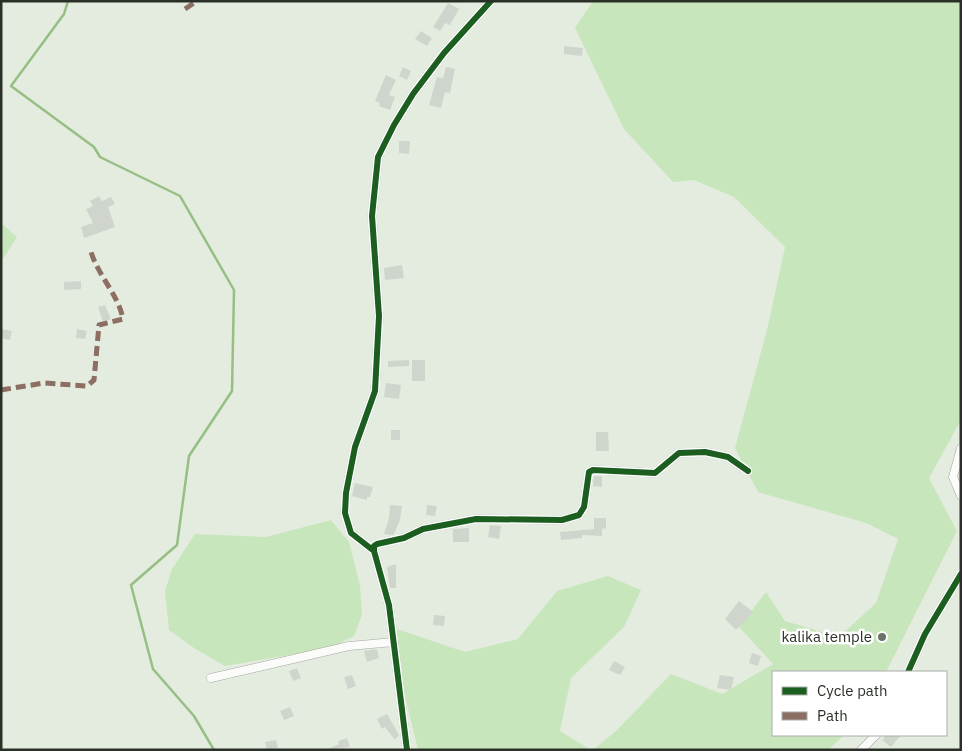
<svg xmlns="http://www.w3.org/2000/svg" width="962" height="751" viewBox="0 0 962 751" font-family="'IBM Plex Sans',sans-serif">
  <style>
    .green { fill: #c8e6bc }
    .lines { fill: none; stroke-linecap: round; stroke-linejoin: round }
    .stream { stroke: #96bf84; stroke-width: 2.5 }
    .building { fill: #cfd5cc }
    .minor-casing { stroke: #a3a9a0; stroke-width: 9 }
    .minor { stroke: #fbfcfa; stroke-width: 8 }
    .quiet { stroke: #8d6e63; stroke-width: 5; stroke-dasharray: 10 5; stroke-linecap: butt }
    .cycleway-casing { stroke: #fff; stroke-width: 9 }
    .cycleway { stroke: #1b5e20; stroke-width: 6 }
    .poi-dot { fill: #6b7268; stroke: #fff; stroke-width: 2 }
    .labels { text-anchor: middle; stroke-width: 5; stroke-linejoin: round; paint-order: stroke }
    .poi-label { font-size: 15px; fill: #2a3028; stroke: #fff; text-anchor: end }
  </style>
  <rect width="100%" height="100%" fill="#e4ece0"/>
  <path class="green" d="M593,1H961V420L929,478L957,531L886,672H773V735H844L828,750H593L617,730L671,674L722,694L773,664L739,627L766,592L785,621L839,637L876,603L898,539L866,523L758,492L735,448L767,330L785,247L734,197L694,180L673,182L624,129L575,28Z
    M1,223L17,237L1,262Z
    M331,520L349,542L360,585L362,615L354,636L330,648L225,666L194,648L169,630L165,591L172,569L195,534L266,537Z
    M608,576L641,590L624,627L571,678L560,731L591,750H418L388,626L465,652L518,639L557,591Z"/>
  <g class="lines">
    <path class="stream" d="M68,1L64,14L11,86L94,147L100,157L180,196L234,290L232,391L189,456L177,545L131,585L153,669L194,716L214,750"/>
  </g>
  <path class="building" d="M448,3L459,9L450,25L445,23L440,31L433,27Z
    M421,31L432,38L427,46L415,39Z
    M564,46L583,48L582,56L564,54Z
    M403,67L411,71L407,80L399,76Z
    M446,67L455,69L450,93L445,92L441,108L429,105L437,77L443,78Z
    M386,75L396,80L389,95L395,97L390,110L379,106L380,103L375,101Z
    M399,141H410L409,154L399,153Z
    M99,196L102,201L111,197L115,204L108,207L115,227L84,238L81,227L93,223L86,209L93,206L90,201Z
    M402,265L404,278L385,280L384,268Z
    M81,281V289L64,290V282Z
    M105,305L111,319L103,322L98,307Z
    M1,329L12,331L10,340L1,338Z
    M77,329L87,331L85,339L76,338Z
    M409,360V366L388,367V361Z
    M412,360H425V381H412Z
    M386,383L401,385L399,399L384,397Z
    M391,430H400V440H391Z
    M596,432H608L609,451H596Z
    M594,476H602V487L593,486Z
    M355,483L373,487L370,497H367V500L352,496Z
    M390,505L402,506L400,520L394,534L390,535L384,534L389,518Z
    M427,505L437,506L435,516L426,515Z
    M594,518H606V528L602,529V536L582,535V538L561,540L560,532L594,529Z
    M490,525L501,526L499,539L488,537Z
    M469,528V542H453V529Z
    M396,564V588H390L387,567Z
    M739,601L753,612L736,630L725,619Z
    M434,615L445,616L444,626L433,625Z
    M377,649L379,658L367,662L364,651Z
    M752,653L761,656L758,666L749,663Z
    M614,661L625,667L620,675L609,670Z
    M297,668L301,678L293,681L289,671Z
    M352,675L356,686L348,689L344,677Z
    M720,675L734,677L731,690L717,688Z
    M290,707L294,716L284,720L280,711Z
    M387,714L399,735L395,740L385,727L382,729L377,719Z
    M887,735H901L891,747L882,740Z
    M347,738L350,747L326,750L339,744L338,741Z
    M276,740L278,748L267,750L265,742Z"/>
  <g class="lines">
    <g class="minor-casing">
      <path id="minor" d="M961,448L953,477L961,496
        M374,551V546L377,544L404,538L423,529L476,519L562,520L579,515L584,507L589,472L593,470L655,473L679,453L705,452L728,457L748,471
        M908,672L925,634L961,574
        M211,678L349,646L394,642
        M407,750L389,605L374,551L351,533L345,513L346,493L355,447L375,391L379,316L372,216L378,157L394,125L413,94L444,53L491,1
        M861,750L876,735"/>
    </g>
    <use href="#minor" class="minor"/>
    <path class="quiet" d="M185,9L197,1
      M1,390L44,383L87,386L94,380L99,325L123,319C118,293 96,274 90,248"/>
    <g class="cycleway-casing">
      <path id="cycleway" d="M374,551V546L377,544L404,538L423,529L476,519L562,520L579,515L584,507L589,472L593,470L655,473L679,453L705,452L728,457L748,471
        M908,672L925,634L961,574
        M407,750L389,605L374,551L351,533L345,513L346,493L355,447L375,391L379,316L372,216L378,157L394,125L413,94L444,53L491,1"/>
    </g>
    <use href="#cycleway" class="cycleway"/>
  </g>
  <circle class="poi-dot" cx="882" cy="637" r="5"/>
  <g class="labels">
    <g class="poi-label">
      <text x="872" y="642">kalika temple</text>
    </g>
  </g>
  <rect width="962" height="751" fill="none" stroke="#2a3028" stroke-width="5"/>
  <rect x="772" y="671" width="175" height="65" fill="#ffffff" stroke="#aaaca9"/>
  <rect x="782" y="687" width="25" height="8" fill="#1b5e20" stroke="#aaaca9"/>
  <text x="817" y="696" font-size="15" fill="#2a3028">Cycle path</text>
  <rect x="782" y="712" width="25" height="8" fill="#8d6e63" stroke="#aaaca9"/>
  <text x="817" y="721" font-size="15" fill="#2a3028">Path</text>
</svg>
